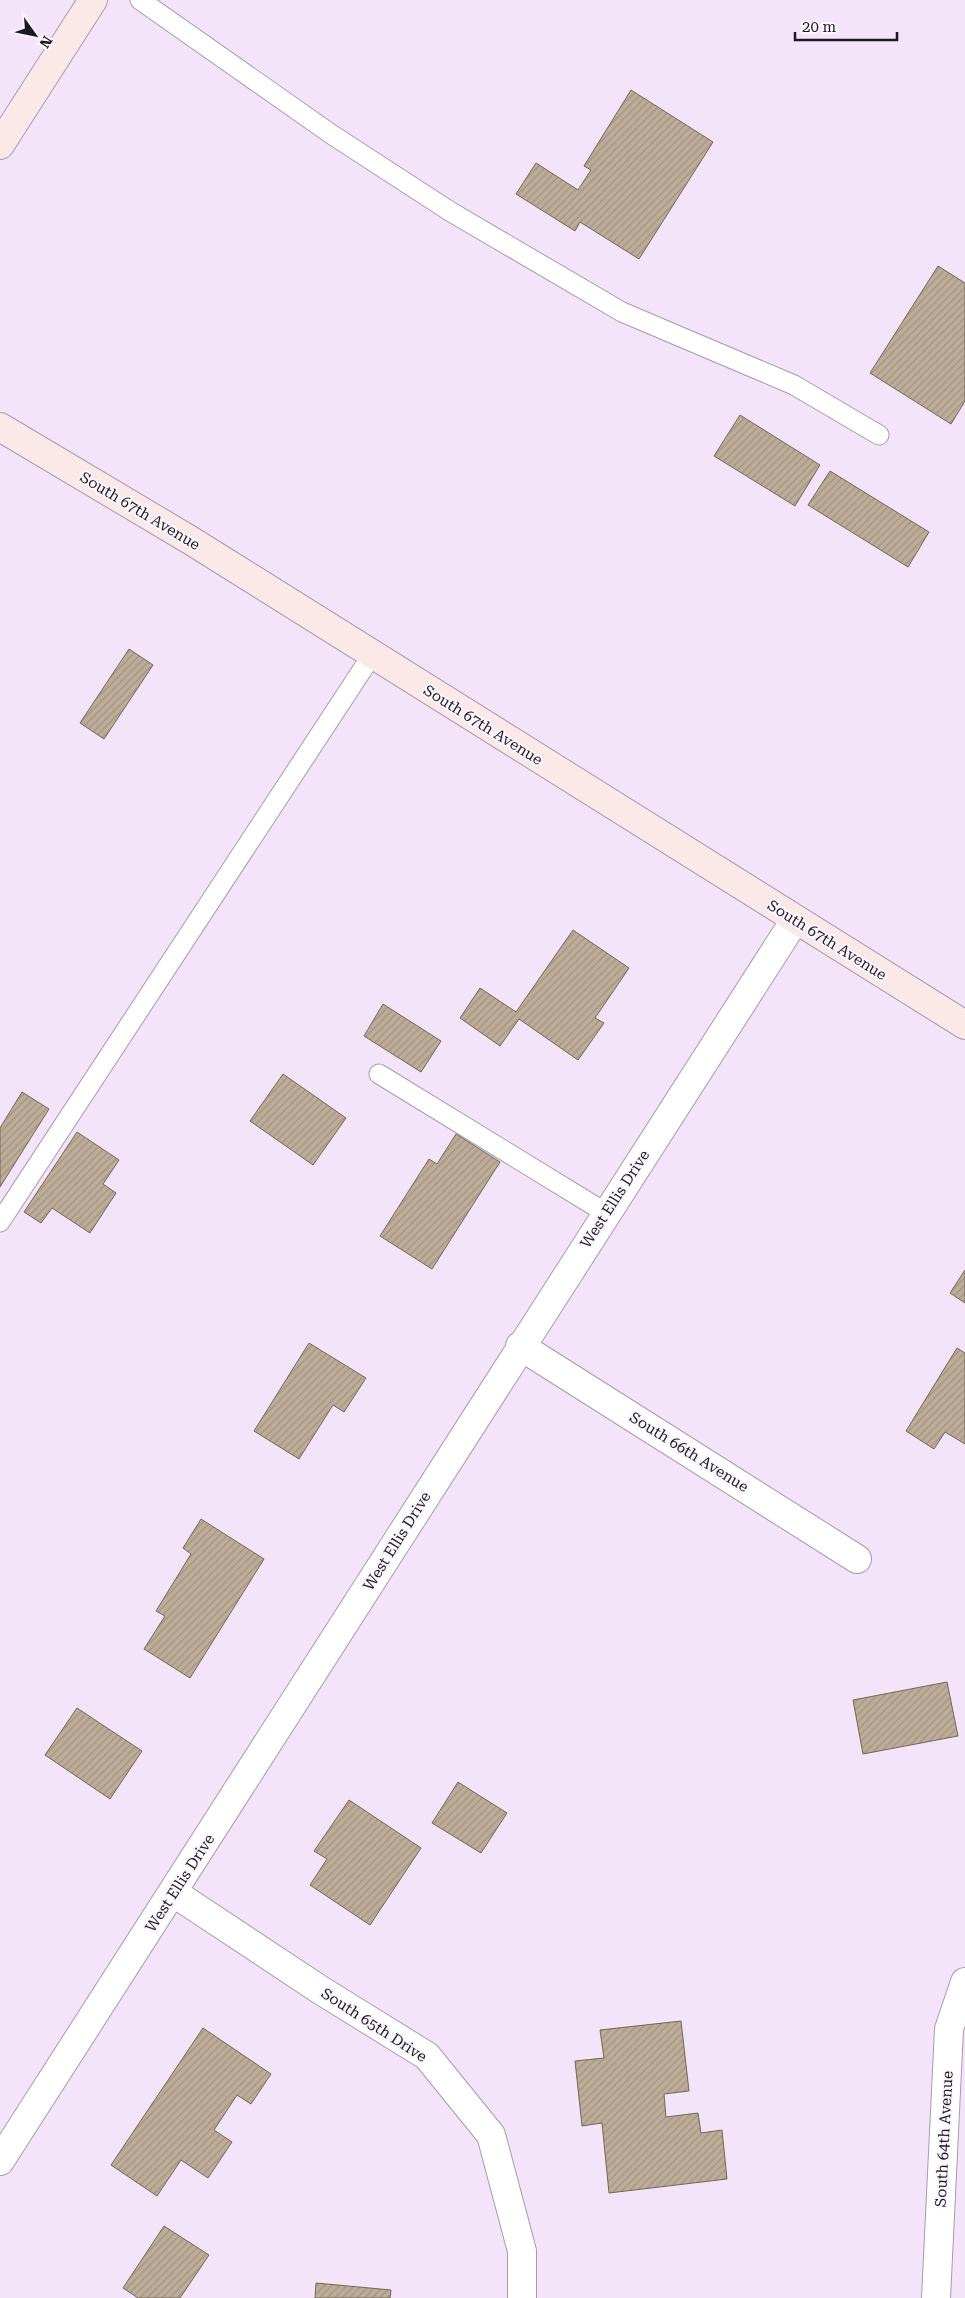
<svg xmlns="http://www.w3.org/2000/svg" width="965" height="2298" viewBox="0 0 965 2298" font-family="'Roboto Serif',serif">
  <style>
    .building { fill: url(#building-hatch); stroke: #756754 }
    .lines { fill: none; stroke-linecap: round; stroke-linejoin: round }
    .service-casing { stroke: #a89aaf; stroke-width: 21 }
    .minor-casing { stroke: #a89aaf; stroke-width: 30 }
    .secondary-casing { stroke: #a89aaf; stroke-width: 30 }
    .service { stroke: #fff; stroke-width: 19 }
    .minor { stroke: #fff; stroke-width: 28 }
    .secondary { stroke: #fae9e7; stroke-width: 28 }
    .labels { text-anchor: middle; stroke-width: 4; stroke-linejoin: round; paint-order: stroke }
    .street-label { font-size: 15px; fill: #1e1820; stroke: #fbf5fe }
  </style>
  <defs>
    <pattern id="building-hatch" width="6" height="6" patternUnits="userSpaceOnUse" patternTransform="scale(1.25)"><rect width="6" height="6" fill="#bcac98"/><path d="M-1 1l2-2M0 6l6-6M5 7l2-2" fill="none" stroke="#a19383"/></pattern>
  </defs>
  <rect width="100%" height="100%" fill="#f3e4fa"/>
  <path class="building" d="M631,90L713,142L639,259L580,222L575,231L516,194L536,163L578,190L591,170L584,166Z
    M938,266L965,283V401L951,424L870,373Z
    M740,415L820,465L795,506L714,456Z
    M830,471L929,532L908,567L808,505Z
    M129,649L153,665L104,739L80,723Z
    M573,930L629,968L595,1018L604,1023L578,1060L519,1019L500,1046L460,1018L480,988L516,1012Z
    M383,1004L441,1041L421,1072L364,1036Z
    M283,1074L346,1118L313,1165L250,1121Z
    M22,1092L49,1109L0,1187V1128Z
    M77,1132L119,1160L103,1184L116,1193L90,1233L52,1208L41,1223L24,1212Z
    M456,1134L500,1162L432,1269L380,1236L429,1159L437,1164Z
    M965,1270V1303L950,1293Z
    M309,1343L366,1378L344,1412L333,1405L299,1459L254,1431Z
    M957,1348L965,1353V1444L945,1432L934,1449L906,1431Z
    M201,1519L264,1559L190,1678L144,1649L165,1616L156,1611L191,1554L183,1548Z
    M947,1682L958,1736L863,1754L853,1700Z
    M77,1708L142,1751L110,1799L45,1755Z
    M458,1782L507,1813L481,1853L432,1823Z
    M349,1800L421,1848L370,1925L310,1885L327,1859L314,1851Z
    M681,2021L689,2091L664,2094L666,2117L698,2113L701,2133L722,2130L727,2179L609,2193L602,2123L582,2126L575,2061L604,2058L600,2030Z
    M203,2028L271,2074L251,2104L237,2095L214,2130L232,2142L208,2178L181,2160L157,2196L111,2165Z
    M164,2226L209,2255L180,2298H138L123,2288Z
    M316,2283L391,2290L390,2298H315Z"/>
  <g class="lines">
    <g class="service-casing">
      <path id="service" d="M140,0L331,134L451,212L622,312L794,385L879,435
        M379,1074L606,1213
        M0,1222L372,655"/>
    </g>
    <g class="minor-casing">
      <path id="minor" d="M520,1346L857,1559
        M174,1893L322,1991L427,2056L491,2135L522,2251V2298
        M0,2161C268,1749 527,1332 795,920
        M936,2298L949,2029L965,1982"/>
    </g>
    <g class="secondary-casing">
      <path id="secondary" d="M0,145L93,0
        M0,427L190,540L965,1025"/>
    </g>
    <use href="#service" class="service"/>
    <use href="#minor" class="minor"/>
    <use href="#secondary" class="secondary"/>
  </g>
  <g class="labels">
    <g class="street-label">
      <text transform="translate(140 511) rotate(31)" y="5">South 67th Avenue</text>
      <text transform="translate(483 725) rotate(32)" y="5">South 67th Avenue</text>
      <text transform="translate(827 940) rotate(32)" y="5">South 67th Avenue</text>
      <text transform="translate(615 1199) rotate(-57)" y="5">West Ellis Drive</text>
      <text transform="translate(689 1452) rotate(32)" y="5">South 66th Avenue</text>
      <text transform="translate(397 1541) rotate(-58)" y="5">West Ellis Drive</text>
      <text transform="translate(180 1883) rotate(-57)" y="5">West Ellis Drive</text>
      <text transform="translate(374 2025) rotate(33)" y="5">South 65th Drive</text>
      <text transform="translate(944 2139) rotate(-87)" y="5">South 64th Avenue</text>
    </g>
  </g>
  <g transform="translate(35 35) rotate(123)" stroke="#fbf5fe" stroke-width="4" paint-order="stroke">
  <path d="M0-4L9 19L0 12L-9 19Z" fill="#1e1820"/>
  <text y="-8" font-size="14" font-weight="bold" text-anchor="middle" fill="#1e1820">N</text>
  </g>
  <path d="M795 32v8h102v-8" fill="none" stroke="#1e1820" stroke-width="2.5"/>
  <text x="802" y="32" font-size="15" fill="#1e1820" stroke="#fbf5fe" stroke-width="4" paint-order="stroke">20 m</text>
</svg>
